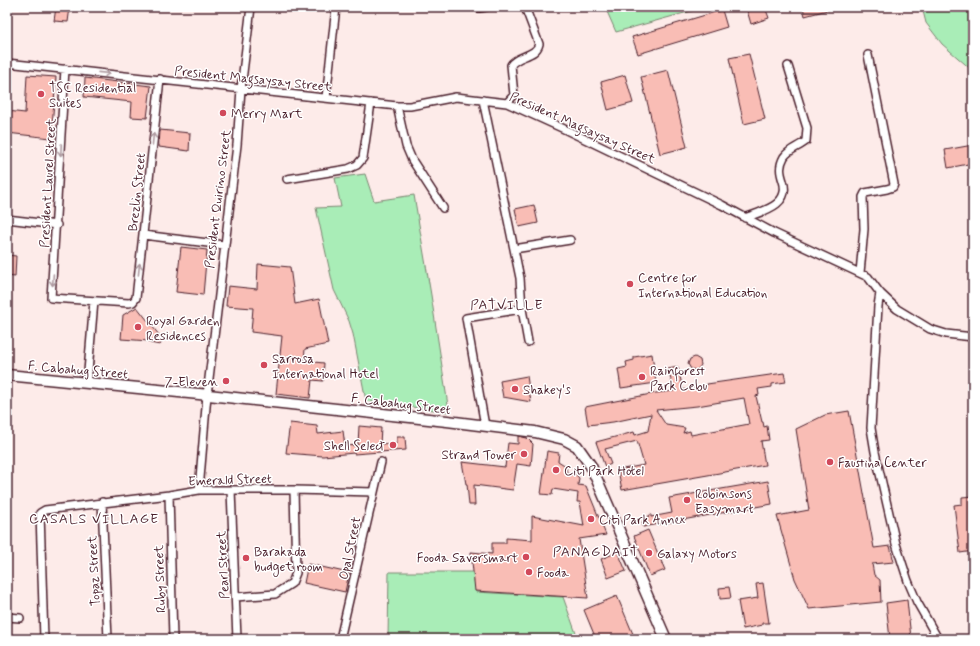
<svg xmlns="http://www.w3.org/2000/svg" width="980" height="646" viewBox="0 0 980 646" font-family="Mynerve,sans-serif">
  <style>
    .green { fill: #a9edb7; stroke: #7a8671 }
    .building { fill: #f9bdb5; stroke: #4a1f2b; fill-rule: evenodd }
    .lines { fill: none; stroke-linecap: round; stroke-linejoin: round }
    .street-casing { stroke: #4a1f2b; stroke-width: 10 }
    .secondary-casing { stroke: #4a1f2b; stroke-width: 13 }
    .street { stroke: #fff; stroke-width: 7 }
    .secondary { stroke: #fff; stroke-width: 10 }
    .oneway { stroke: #ae9aa0 }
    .poi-dot { fill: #d1495b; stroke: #fff; stroke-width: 1.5 }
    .labels { text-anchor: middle; stroke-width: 3; stroke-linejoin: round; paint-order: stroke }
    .street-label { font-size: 13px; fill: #4a1f2b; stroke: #fff }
    .poi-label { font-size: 13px; fill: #4a1f2b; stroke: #fff; text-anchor: start }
    .neighbourhood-label { font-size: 14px; letter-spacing: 1px; fill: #4a1f2b; stroke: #fff }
  </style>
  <rect width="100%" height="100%" fill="#fdebe9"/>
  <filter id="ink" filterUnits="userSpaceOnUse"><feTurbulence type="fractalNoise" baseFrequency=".025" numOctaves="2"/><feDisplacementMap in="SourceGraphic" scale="8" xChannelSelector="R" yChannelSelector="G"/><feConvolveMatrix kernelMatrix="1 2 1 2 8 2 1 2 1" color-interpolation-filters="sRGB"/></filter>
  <g filter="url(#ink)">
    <path class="green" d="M605,7H706L616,32Z
      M922,7H973V71L942,44L926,23Z
      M365,174L374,201L414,195L431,295L449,412L366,401L353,334L349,321L334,290L316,208L341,207L335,178Z
      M389,572H473L476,592L563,597L578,639H388Z"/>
    <path class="building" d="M56,7H70L68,22L54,21Z
      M746,7H765L769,18L751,24Z
      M803,7H831V9L805,16Z
      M722,10L727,27L638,54L632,37Z
      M749,54L765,119L744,124L729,58Z
      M668,70L687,147L660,154L641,77Z
      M27,75L56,77L51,138L7,133V111L25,113Z
      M625,75L633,103L608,110L601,82Z
      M85,78L151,86L147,118L131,117L132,102L84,97Z
      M160,130L190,133L189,151L159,147Z
      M973,145V163L948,168L945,150Z
      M534,205L538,223L519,227L515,209Z
      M181,247L207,250L203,295L176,292Z
      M7,255L16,256L15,277L7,276Z
      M258,264L290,267L295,304L319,299L328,344L305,349L304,361L324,363L323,381L312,380L310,398L276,394L282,336L251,332L253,308L226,306L228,286L257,289Z
      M137,307L163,340L160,345L150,343L149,341L121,339L123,315Z
      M652,354L656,383L621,388L618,369L627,367L626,362L634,360V357Z
      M695,357L700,360L701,365L697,370L691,369L688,364L690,359Z
      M678,367L683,390L707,385V384L784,373L786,382L772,384V387L758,389L759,395L756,396L762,422H763L764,427L767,426L769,440L761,441L765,465L622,490L618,470L644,465L637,441L605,449L611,464L605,467L596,442L634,432L635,435L648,431L651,414L613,422L588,425L585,407L656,393L674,391L668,369ZM744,398L749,424L691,435L690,431L683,433L685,428L666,425L656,410L697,406Z
      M527,376L531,402L503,397L500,381Z
      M849,411L874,548L890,546L894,562L872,564L874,575L880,580L881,602L809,609L795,579L777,516L809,510L796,429L825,415Z
      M290,423L317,426L318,434L343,431L345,446L358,445L359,426L381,428L380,444L397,443V437H405L406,450L354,454V453L323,456L286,453Z
      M518,436L527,438L533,444L531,466L517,464L513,490L474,485L475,505H469L467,484H466L462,462L505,467L508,443L518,444Z
      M547,451L559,453L558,461L566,466L567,474H575L579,478L578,485L586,486L606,535L579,539L588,598L475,591L471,552L492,554V543H506V538L532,540V516L584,526L580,502H577L578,493L553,489L552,495L541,494Z
      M768,481L772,504L643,527L642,522L651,514V517L672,513L669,498Z
      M973,496V551L960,553L954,505L962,504V497Z
      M648,530L665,570L650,576L634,536Z
      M618,552L626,571L608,578L601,559Z
      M308,564L349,573L345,592L304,583Z
      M763,583L769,623H762V625L743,629L738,601L758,598L756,584Z
      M729,587L731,598L720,599L719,588Z
      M617,596L633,634L622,639H596L584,610Z
      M907,600L911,638L890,639L886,603Z"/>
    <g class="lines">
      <g class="street-casing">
        <path id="street" d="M479,8L486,7
          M7,63L397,106H410L456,97L507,103L562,128L722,205L774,233L868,277L880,293L897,309L930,329L946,334L973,337
          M65,69L51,298L129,303L133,302L136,298L160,79
          M326,98L336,7
          M483,100L514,249L520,278L522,309L528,342
          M507,103L514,95L511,65C517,55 536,57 539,44L525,7
          M397,106L406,146L412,160L443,208
          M287,179L348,169L357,165L363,158L371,103
          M745,218C763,211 791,205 783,181C780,172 779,166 784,157C789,149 799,147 806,141L807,128L788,66
          M7,219L57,225
          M143,235L224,245
          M514,249L570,240
          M860,273L864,229L863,197L865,193L887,189L893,187L894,184L868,55
          M880,293L878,306L871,428L875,452L896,544L908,581L917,602L938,639
          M87,383L94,301
          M485,426L466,318L522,309
          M199,490L207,395L237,145L241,89L251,7
          M231,490L237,639
          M169,495L173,639
          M102,502L108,639
          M236,597L275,594L292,583L296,573L294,490
          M7,617L20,618
          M44,639L40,513L45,510L169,495L199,490H294L374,492
          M340,639L381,462"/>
      </g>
      <g class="secondary-casing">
        <path id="secondary" d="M7,375L199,394L447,421L535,432L564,439L577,446L591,466L666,639"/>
      </g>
      <use href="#street" class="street"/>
      <use href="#secondary" class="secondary"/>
    </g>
    <defs><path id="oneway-shaft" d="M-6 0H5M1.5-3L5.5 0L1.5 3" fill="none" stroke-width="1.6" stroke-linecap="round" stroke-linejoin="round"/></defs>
    <g class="oneway">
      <use href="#oneway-shaft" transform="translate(104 73) rotate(6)"/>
      <use href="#oneway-shaft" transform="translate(153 139) rotate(-84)"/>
      <use href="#oneway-shaft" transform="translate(61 150) rotate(93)"/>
      <use href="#oneway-shaft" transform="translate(139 269) rotate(-84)"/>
      <use href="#oneway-shaft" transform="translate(53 280) rotate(94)"/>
    </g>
  </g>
  <g class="poi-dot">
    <circle cx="41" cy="94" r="4"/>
    <circle cx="223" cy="113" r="4"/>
    <circle cx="630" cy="284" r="4"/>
    <circle cx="138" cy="327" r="4"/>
    <circle cx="264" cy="365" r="4"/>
    <circle cx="642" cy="377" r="4"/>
    <circle cx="226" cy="381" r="4"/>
    <circle cx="515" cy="389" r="4"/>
    <circle cx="393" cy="445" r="4"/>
    <circle cx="524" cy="454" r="4"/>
    <circle cx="830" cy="462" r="4"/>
    <circle cx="556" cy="470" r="4"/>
    <circle cx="687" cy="500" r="4"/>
    <circle cx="591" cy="519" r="4"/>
    <circle cx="649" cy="553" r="4"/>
    <circle cx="526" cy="557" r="4"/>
    <circle cx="246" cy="558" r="4"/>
    <circle cx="529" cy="572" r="4"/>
  </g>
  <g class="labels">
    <g class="street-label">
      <text transform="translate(253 78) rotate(6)" y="5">President Magsaysay Street</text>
      <text transform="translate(583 127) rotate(24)" y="5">President Magsaysay Street</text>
      <text transform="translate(47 183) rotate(-87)" y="5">President Laurel Street</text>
      <text transform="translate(136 192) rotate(-84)" y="5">Brezlin Street</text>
      <text transform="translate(217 199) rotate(-83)" y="5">President Quirino Street</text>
      <text transform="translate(78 369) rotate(5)" y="5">F. Cabahug Street</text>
      <text transform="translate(401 403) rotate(7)" y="5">F. Cabahug Street</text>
      <text transform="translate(230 479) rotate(-2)" y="5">Emerald Street</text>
      <text transform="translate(349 548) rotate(-78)" y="5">Opal Street</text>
      <text transform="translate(222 565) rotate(-93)" y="5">Pearl Street</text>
      <text transform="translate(93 571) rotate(-93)" y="5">Topaz Street</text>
      <text transform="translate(159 579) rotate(-92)" y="5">Ruby Street</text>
    </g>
    <g class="poi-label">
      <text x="49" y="92">TSC Residential<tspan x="49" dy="15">Suites</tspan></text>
      <text x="231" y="118">Merry Mart</text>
      <text x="638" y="282">Centre for<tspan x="638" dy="15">International Education</tspan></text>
      <text x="146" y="325">Royal Garden<tspan x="146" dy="15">Residences</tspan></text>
      <text x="272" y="363">Sarrosa<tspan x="272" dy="15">International Hotel</tspan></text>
      <text x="650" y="375">Rainforest<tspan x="650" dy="15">Park Cebu</tspan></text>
      <text x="218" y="386" text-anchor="end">7-Eleven</text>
      <text x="523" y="394">Shakey's</text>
      <text x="385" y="450" text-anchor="end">Shell Select</text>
      <text x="516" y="459" text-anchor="end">Strand Tower</text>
      <text x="838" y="467">Faustina Center</text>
      <text x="564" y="475">Citi Park Hotel</text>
      <text x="695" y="498">Robinsons<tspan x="695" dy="15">Easymart</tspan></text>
      <text x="599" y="524">Citi Park Annex</text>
      <text x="254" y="556">Barakada<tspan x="254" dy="15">budget room</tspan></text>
      <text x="657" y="558">Galaxy Motors</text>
      <text x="518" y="562" text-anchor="end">Fooda Saversmart</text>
      <text x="537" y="577">Fooda</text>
    </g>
    <g class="neighbourhood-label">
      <text x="507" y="309">PATVILLE</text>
      <text x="94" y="523">CASALS VILLAGE</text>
      <text x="596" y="556">PANAGDAIT</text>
    </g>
  </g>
  <rect width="980" height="646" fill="none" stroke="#fff" stroke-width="24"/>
  <rect x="12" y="12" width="956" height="622" fill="none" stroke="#4a1f2b" stroke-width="1.5" filter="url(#ink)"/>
</svg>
